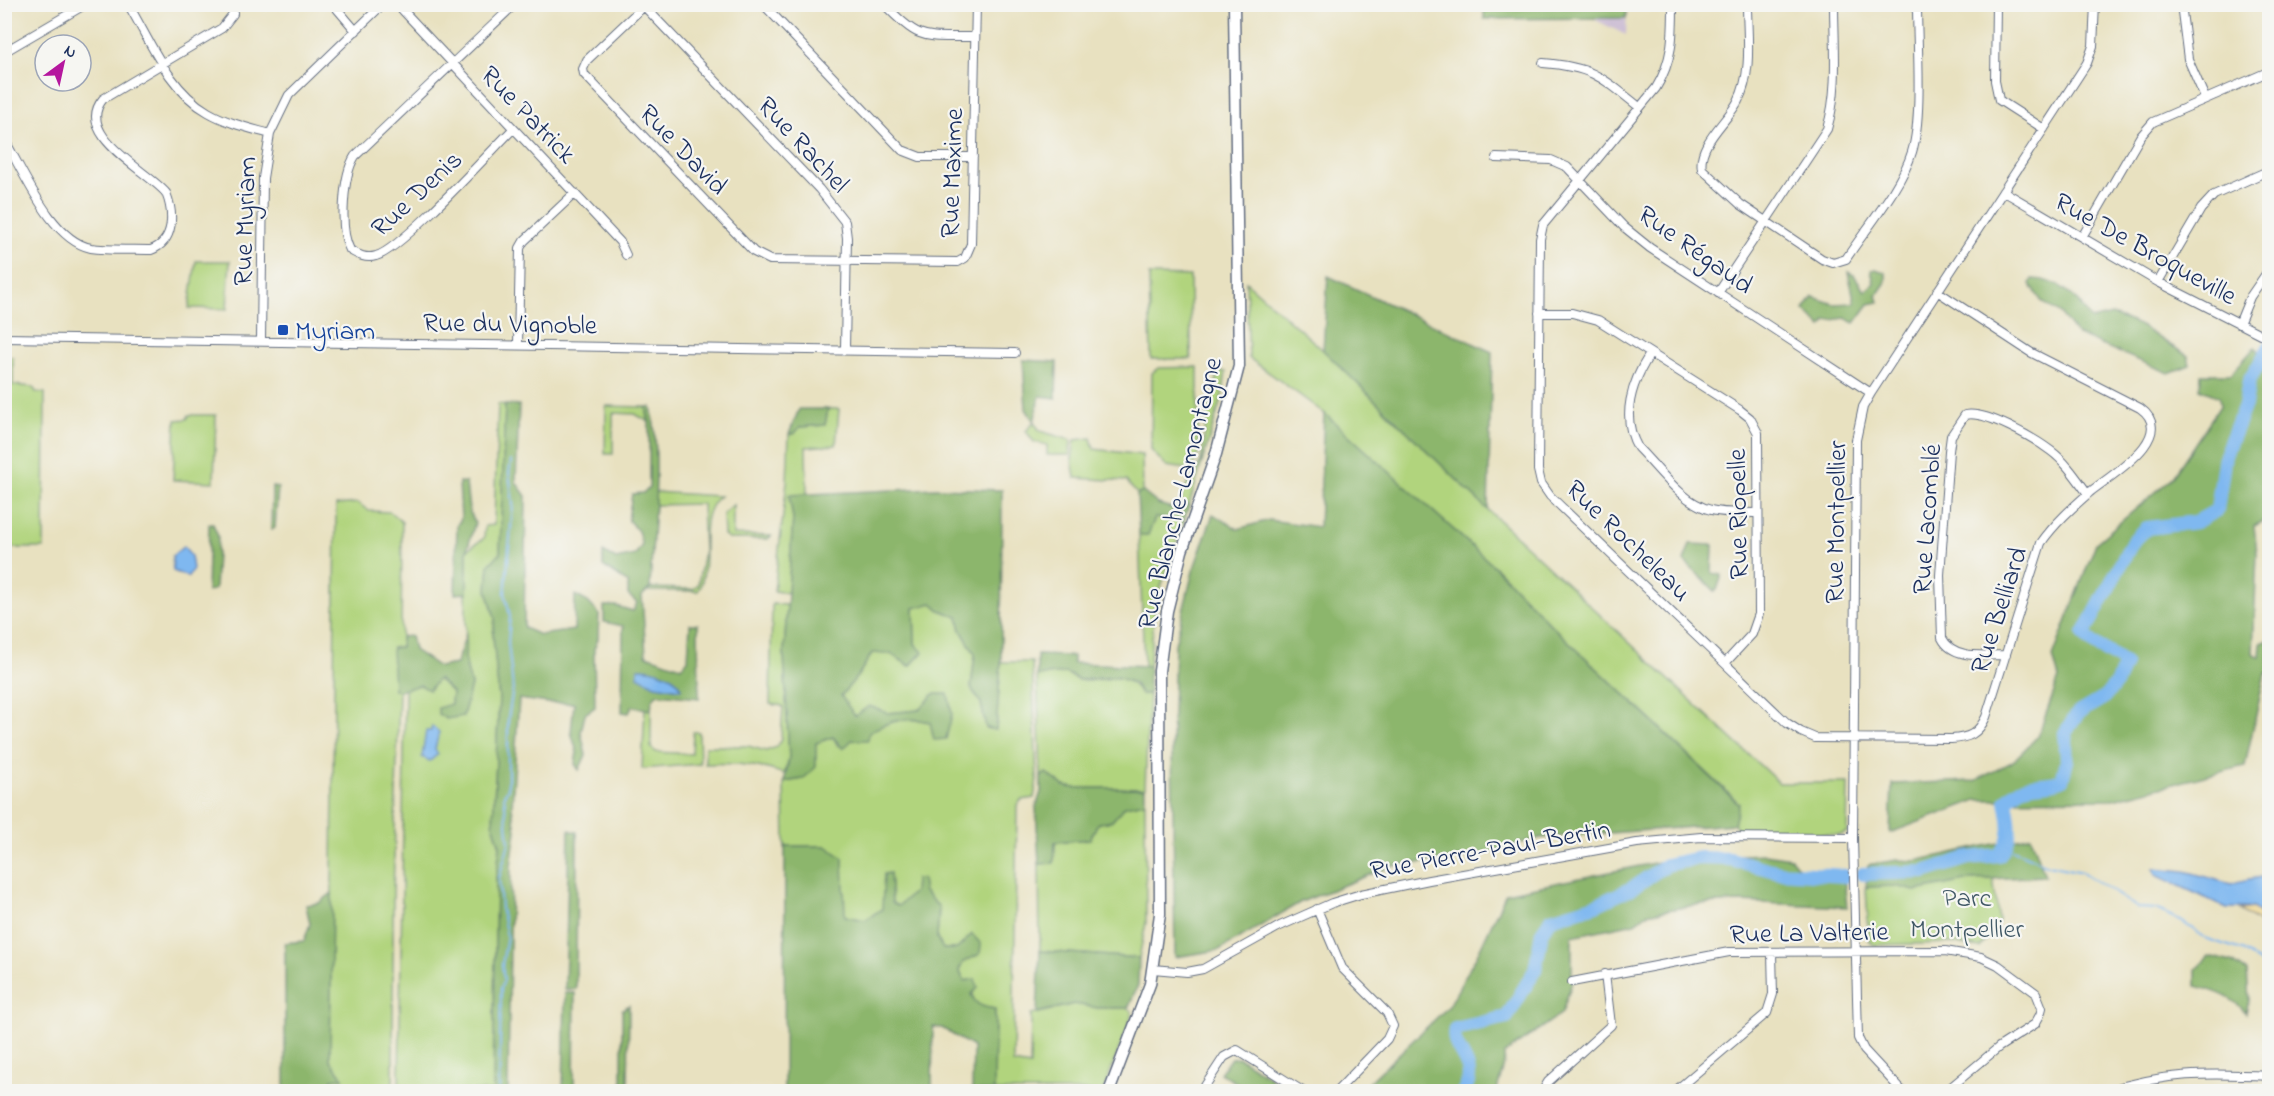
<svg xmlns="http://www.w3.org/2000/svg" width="2274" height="1096" viewBox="0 0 2274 1096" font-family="'Indie Flower',sans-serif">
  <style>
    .industrial { fill: #ccbed4 }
    .green { fill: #b1d47d; stroke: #66826e; stroke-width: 1.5 }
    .forest { fill: #8cb66c; stroke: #547265; stroke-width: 1.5 }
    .sand { fill: #eeda9e; stroke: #84847e; stroke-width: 1.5 }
    .water { fill: #7fb8f0; stroke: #4d74a7; stroke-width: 1.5 }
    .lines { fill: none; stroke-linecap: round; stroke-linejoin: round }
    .stream { stroke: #7fb8f0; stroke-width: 2 }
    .river { stroke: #7fb8f0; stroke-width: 14 }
    .minor-casing { stroke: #636d80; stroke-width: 10 }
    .tertiary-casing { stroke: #636d80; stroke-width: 13 }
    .minor { stroke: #fff; stroke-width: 8 }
    .tertiary { stroke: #fff; stroke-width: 10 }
    .transit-dot { fill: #1a4fb4; stroke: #f6f6f2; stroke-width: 2 }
    .labels { text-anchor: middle; stroke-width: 4.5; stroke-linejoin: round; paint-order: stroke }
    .street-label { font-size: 27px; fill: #1b2f5e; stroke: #f6f6f2 }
    .transit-label { font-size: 27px; fill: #164399; stroke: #f6f6f2; text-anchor: start }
    .park-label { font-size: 27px; fill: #405866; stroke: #f6f6f2 }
  </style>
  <rect width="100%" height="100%" fill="#f6f6f2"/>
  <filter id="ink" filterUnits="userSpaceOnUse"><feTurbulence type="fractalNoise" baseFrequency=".0167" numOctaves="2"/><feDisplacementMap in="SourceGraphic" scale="12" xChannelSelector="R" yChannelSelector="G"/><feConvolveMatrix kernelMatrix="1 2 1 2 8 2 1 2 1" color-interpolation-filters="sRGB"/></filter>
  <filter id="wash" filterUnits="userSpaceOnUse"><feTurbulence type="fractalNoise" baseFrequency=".008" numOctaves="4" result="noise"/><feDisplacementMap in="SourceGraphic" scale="24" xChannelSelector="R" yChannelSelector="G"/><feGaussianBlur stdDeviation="1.35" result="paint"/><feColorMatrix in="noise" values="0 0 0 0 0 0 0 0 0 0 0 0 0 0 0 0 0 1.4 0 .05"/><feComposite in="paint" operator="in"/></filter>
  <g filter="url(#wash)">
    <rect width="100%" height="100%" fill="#e8e1c0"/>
    <path class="industrial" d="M1484,5H1627L1626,35L1585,15Z"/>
    <path class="green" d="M196,261H230L227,309L189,308Z
      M1149,275L1190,276L1191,359H1151Z
      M1246,282L1323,350L1488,510L1779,783H1848L1847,832L1841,835L1740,831L1734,824L1739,803L1551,625L1497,569L1324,413L1249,358Z
      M5,357H13V385L33,387L36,392L45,393L44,548H5Z
      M1198,367V454L1195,462L1187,469L1166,466L1151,450L1152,373L1158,368Z
      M1217,371L1226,372L1222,397L1189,505L1181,503L1182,494L1201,461L1208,407L1216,389Z
      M498,404L505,405L500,553L489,565L487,590L495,618L493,636L499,698L493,824L500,846L496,878L493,1091L409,1092L399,1087L405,689L438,679L452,692L451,705L463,716L471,685L465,661L467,550L484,538L485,526L494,525Z
      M606,406L646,407L649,422L635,414L613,413V454H605Z
      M828,409H839L836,445L806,447L807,495H789L793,518L788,593L774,591L787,481L789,434H794L800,427L825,425Z
      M189,415H216L214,482L173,480L176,420L187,419Z
      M1034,422L1040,431L1071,440L1070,455H1047V445L1034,442L1026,431Z
      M1091,438L1094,449L1142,455L1143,492L1137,494L1126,481L1075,478L1072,459L1075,440Z
      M654,492L720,496C693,516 714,563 698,591H646L650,588L693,589L698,585L704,551L702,504L654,505Z
      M358,503L369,511L390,512L402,522L401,647L393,648L394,690L399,691L393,896V1091L328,1092L332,1078H343L330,1060L336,505Z
      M733,505V535L771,536L768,539H728L724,535L723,514Z
      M1155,518L1184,521L1156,601L1149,666H1144L1139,535L1148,534Z
      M932,603L940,610L958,617L961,630L975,654L971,688L981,703L986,728L996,729L1001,662H1032L1037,780L1034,798L1021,800L1017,805L1013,1063L1030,1066L1031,1015L1074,1004L1098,1008H1128L1132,1011L1131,1018L1103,1091H994L995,1009C972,1006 970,1001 975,979L964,981L959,969L963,962L979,954L957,949H943L937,938L939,907L924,892H914L898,907L892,903L890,873L883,909L865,920L845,916L826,846H785L784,782L803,779L816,743L833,737L838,746C871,733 893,712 930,722L934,694L919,710L888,713L869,706L855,717L841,696L859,674L872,653L891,654L910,666L922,653L915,644L914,608Z
      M772,604L787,605L784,653L789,759L784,774C757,764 733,762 705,764V746H748L766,751L777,747L781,739L783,706L770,704Z
      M1066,673C1070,675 1075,679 1079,680C1105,685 1121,665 1141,694H1149L1145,788H1075L1064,786L1046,773L1041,777L1037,676Z
      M645,708L651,710V748L656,752L692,754L693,732H699L700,764L642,769Z
      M1145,802L1146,923L1139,958L1040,951L1039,864L1054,862L1055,842L1090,839L1098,823L1112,821L1125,806Z
      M1993,879L1999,921L1980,948L1951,943L1874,945L1869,941L1866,887L1896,886L1915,891L1970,880Z"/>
    <path class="forest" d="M1484,5H1626V18L1484,19Z
      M1876,269L1886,273V282L1877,295L1879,302L1869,304L1855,323L1845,318L1826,321L1822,327L1804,310L1813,297L1834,304L1855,303L1848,272L1854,275L1865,291L1874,283L1871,270Z
      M1328,276L1492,352L1488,510L1323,350Z
      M2032,279C2060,279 2077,297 2091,320L2112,315L2137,324L2188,356L2190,365L2169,373L2077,335L2060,313L2042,302L2030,284Z
      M2255,347L2269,361V435L2264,447L2268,466L2270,518L2254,526L2257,553L2253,653L2260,657L2261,643L2269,640L2270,674L2265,673L2245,766L2113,799L1977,800L1890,833L1892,784L1975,781L2012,762L2038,736L2059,678L2053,657L2096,543L2172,478L2220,406L2219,397L2200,389L2201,374H2231Z
      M1023,360L1057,362L1056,398L1040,396L1034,422L1026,409Z
      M505,405H519L516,482L526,496L524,628L540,635L574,630L575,595L588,602L599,614L598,639L594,649L595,707L585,714L581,732L586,755L579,770L575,764L577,752L571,732L574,703H548L519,699L512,807L516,831L511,866L508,1091L493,1092L496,878L500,846L493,824L499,698L493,636L495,618L487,590L489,565L500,553Z
      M646,407H651C662,456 652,536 650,588L642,596L646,655L681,667L688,660L690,624H698L699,698L657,694L652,700L651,710L632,706L629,713L622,712L623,626L604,622V606H616L633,611L637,603L628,595V583L603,566V552L616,559L635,555L642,545L638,531L628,520L632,494L643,493L649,487V422Z
      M799,409H828L825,425L800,427L794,434H789Z
      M1324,413L1497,569L1551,625L1739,804L1734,824L1540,838L1475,856L1392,866L1301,902L1219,950L1175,957L1172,744L1175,644L1193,571L1213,514L1238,529L1269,520L1319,527Z
      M459,482L466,483L469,510L475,523L467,550V593L455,594L457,525L461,519Z
      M272,487L278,488L275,528L271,529Z
      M936,488L1002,490L1001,662L996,730L986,728L981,703L971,688L975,654L961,630L958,617L940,610L932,603L914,608L915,644L923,652L910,666L891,654L872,653L859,674L841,696L855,716L869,706L888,713L919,710L934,694H948L952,714L946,739L934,740L930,722C909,716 886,720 869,733L868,740H852L843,749L833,737L816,743V767L803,779L784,782L789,759L784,653L793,518L789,495Z
      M1143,492L1158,504L1175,509L1181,503L1189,505L1184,521L1155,518L1148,535H1139L1137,494Z
      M209,524H213L218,536L215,589L207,592Z
      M1690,544L1713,545L1712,573L1722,575L1717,590L1715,591L1684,561Z
      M466,634L465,661L471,685L463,716L446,719L438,714V708L451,704L452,692L438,679L429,690L420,685L399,691L394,690L392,648L401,647V637L411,636L414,650L439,667L456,664Z
      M1037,655L1073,656V663L1149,666V694H1141L1134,683L1116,677L1079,680L1066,673L1037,676Z
      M1046,773L1064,786L1075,788H1145V802L1125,806L1112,821L1098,823L1090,839L1055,842L1054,863L1039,864L1036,807L1041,792V777Z
      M569,830L577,832L576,989H565Z
      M2031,836L2045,876L1970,880L1915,891L1896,886L1866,887L1868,865L1897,860L1915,861Z
      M785,846H826L843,858L845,916L865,920L882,909L884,874L890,873L892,903L898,906L914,892L915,879H922L924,892L939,907L937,938L943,949H957L972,934L981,944L980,954L963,962L959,970L964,981L975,979L978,988L971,994C976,1006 983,1007 995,1009L994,1091H972L973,1047L942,1028L933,1027L932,1091H784Z
      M1764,854L1791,858L1804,874L1844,879L1847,907L1740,902L1701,904L1646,914L1635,923L1572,936V982L1562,1013L1504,1054C1506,1068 1499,1078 1497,1091L1359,1092L1449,1006L1479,951L1506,893L1679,858Z
      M332,893L330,1060L343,1078L332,1079L328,1091H285V943L304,941L310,924L306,905L319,903Z
      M1040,951L1139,958L1138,985L1128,1008H1098L1074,1004L1037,1013Z
      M2209,956L2232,962L2247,972L2249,1000L2246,1013C2232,996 2217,992 2196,986V969Z
      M565,993H575L574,1091H563Z
      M629,1005L628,1091H622V1010Z
      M1238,1057L1273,1079L1263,1091H1250L1220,1073L1231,1058Z"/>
    <path class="sand" d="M2253,908L2269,921V930L2240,910Z"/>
    <path class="water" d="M184,546L191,556L193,569L188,577L173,571L172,556Z
      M638,668C652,668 679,675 681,689L655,685L638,676Z
      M432,726L439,732L435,749L438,754L430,761L422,757L426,731H431Z
      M2154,868L2185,871L2231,884C2243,879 2257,878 2269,876V921L2253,908H2227L2156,875Z"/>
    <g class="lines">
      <path class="stream" d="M2006,847L2048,865L2082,872L2138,908L2156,909L2181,921L2207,939L2242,950L2270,970
        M499,1092L501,988L504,980L502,965L507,936L501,908L499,878L509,843L504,795L508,789V719L513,688L508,643L510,616L505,593L513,504L509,473L511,461"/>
      <path class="river" d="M1863,874L1924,872L1968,858L1999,855C2014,838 2010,822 2006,801C2027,777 2037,789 2062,780L2067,761L2065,733L2078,713L2105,697L2117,682L2125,664C2112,652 2094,648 2084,634L2133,541L2147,528L2196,522L2217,510L2225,455L2245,405L2249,381L2270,346
        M1463,1092C1482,1064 1449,1051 1455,1029L1507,1017L1535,970L1542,932L1551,919L1596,905L1632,888L1666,865L1699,858L1730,859L1779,872L1845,876"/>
    </g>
  </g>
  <g filter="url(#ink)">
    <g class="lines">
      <g class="minor-casing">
        <path id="minor" d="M128,4C150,41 169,90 208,112C227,123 249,128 270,134
          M333,4L356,31
          M397,4L620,242L626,255
          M642,4L819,189L845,222L847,238L845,349
          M646,4L587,60L583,69L584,74L754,252L770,260L958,262L965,258L971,244L976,4
          M763,4L902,150L920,157H973
          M884,4C921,43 924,36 975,37
          M1673,4C1673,36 1673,60 1656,88L1543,225L1540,239L1538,470L1541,483L1550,496L1787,723L1801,732L1815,738L1951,739C1969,738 1978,734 1986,717L2041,543C2054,524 2073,507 2090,492C2111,475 2179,436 2140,408L2030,352L1937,291
          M1747,4C1747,35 1753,72 1738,101C1728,121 1697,144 1702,169L1740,204L1822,259L1833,263L1846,259C1867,227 1901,188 1912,152C1923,116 1917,45 1917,4
          M1996,4L1995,81L1999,100L2044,129
          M2181,4L2188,59L2205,98
          M2267,4L2270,18
          M4,52L86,4
          M1543,63C1593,67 1602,77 1639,107
          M513,129C490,152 401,250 376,256C366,259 358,255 350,250C339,230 343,175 355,156L515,4
          M4,139C24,172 51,240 91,248C110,251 132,249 151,250C175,241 174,213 166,193C148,171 73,135 103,99L222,28L233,14V4
          M1496,158L1551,160L1567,167L1624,227L1650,248L1871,393
          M2003,191L2158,282L2270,339
          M2082,237L2140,137L2153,122L2270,71
          M2158,282L2201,209L2214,195L2270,170
          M1718,293L1827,129C1839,89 1834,46 1834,4
          M1539,313H1572L1598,320L1740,410L1750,418L1758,433L1759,614L1752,634L1726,662
          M2239,324L2250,297L2270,268
          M4,338L1015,353
          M261,340L263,178L270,134L289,95L383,4
          M518,344L520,248L524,241L575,193
          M1650,354C1632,382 1620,417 1638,448C1659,469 1682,503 1711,510C1726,514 1743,512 1758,513
          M2006,655C1984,655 1953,660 1942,638L1940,575L1949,451L1951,436L1965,415C1985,410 2034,438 2051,451C2066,462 2077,479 2088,494
          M1317,909L1342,968L1387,1013L1393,1026L1387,1039L1336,1092
          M1153,969L1187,972L1203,969L1280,926L1332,903L1361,894L1429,880L1637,843L1701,837L1853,838
          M1572,982L1729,952L1945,951L1981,957L1998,965L2036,993L2042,1008L2040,1015L2035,1024L1999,1047L1945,1092
          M1201,1092L1224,1057L1237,1050L1304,1092
          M1542,1092L1548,1082L1611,1025L1605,974
          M1674,1092L1767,1013L1773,994L1772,953
          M1903,1092L1864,1050L1858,1038L1853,838L1856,440L1863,407L1871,393L2087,63L2093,46L2095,4
          M2104,1092C2164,1072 2208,1073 2270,1076"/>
      </g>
      <g class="tertiary-casing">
        <path id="tertiary" d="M1109,1092L1150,984L1160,914L1159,671L1167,611L1182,551L1216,454L1239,366L1234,4"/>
      </g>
      <use href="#minor" class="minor"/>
      <use href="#tertiary" class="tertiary"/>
    </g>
  </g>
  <rect class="transit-dot" x="277" y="324" width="12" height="12" rx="3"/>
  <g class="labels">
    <g class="street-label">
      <text transform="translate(529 114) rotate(46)" y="9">Rue Patrick</text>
      <text transform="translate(804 144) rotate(47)" y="9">Rue Rachel</text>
      <text transform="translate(684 149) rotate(46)" y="9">Rue David</text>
      <text transform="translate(951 173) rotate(-88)" y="9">Rue Maxime</text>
      <text transform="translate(416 193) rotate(-43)" y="9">Rue Denis</text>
      <text transform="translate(244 221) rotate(-88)" y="9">Rue Myriam</text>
      <text transform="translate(2146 248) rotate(29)" y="9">Rue De Broqueville</text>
      <text transform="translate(1696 249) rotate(35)" y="9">Rue Régaud</text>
      <text transform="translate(510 323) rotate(1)" y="9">Rue du Vignoble</text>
      <text transform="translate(1179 493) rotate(-76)" y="9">Rue Blanche-Lamontagne</text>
      <text transform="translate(1737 514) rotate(-91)" y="9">Rue Riopelle</text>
      <text transform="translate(1926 519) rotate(-86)" y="9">Rue Lacomblé</text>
      <text transform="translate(1835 522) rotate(-89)" y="9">Rue Montpellier</text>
      <text transform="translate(1629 540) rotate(44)" y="9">Rue Rocheleau</text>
      <text transform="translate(1998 610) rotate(-72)" y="9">Rue Belliard</text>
      <text transform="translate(1490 849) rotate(-10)" y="9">Rue Pierre-Paul-Bertin</text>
      <text transform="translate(1809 932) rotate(-1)" y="9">Rue La Valterie</text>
    </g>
    <g class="transit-label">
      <text x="295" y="339">Myriam</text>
    </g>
    <g class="park-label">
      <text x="1967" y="906">Parc<tspan x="1967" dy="31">Montpellier</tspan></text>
    </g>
  </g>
  <rect width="2274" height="1096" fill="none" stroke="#f6f6f2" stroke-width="24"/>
  <g transform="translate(63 63) rotate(33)"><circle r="28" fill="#f6f6f2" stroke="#9ea6b7" stroke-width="1.5"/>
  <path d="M0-4.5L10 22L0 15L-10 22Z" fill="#b5179e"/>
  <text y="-9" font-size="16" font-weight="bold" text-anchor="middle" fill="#1b2f5e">N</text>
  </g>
</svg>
